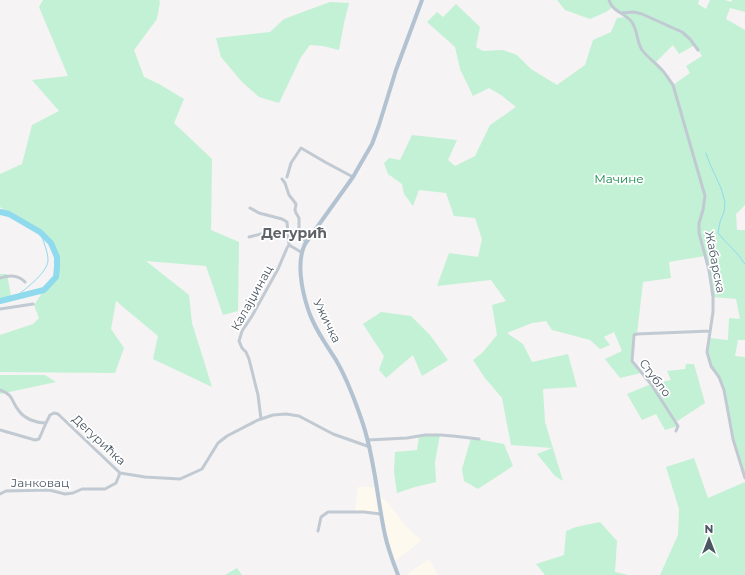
<svg xmlns="http://www.w3.org/2000/svg" width="745" height="575" viewBox="0 0 745 575" font-family="Montserrat,sans-serif">
  <style>
    .commercial { fill: #fdf9ef }
    .green { fill: #c3f1d5; fill-rule: evenodd }
    .lines { fill: none; stroke-linecap: round; stroke-linejoin: round }
    .stream { stroke: #90daee; stroke-width: 1 }
    .river { stroke: #90daee; stroke-width: 6 }
    .minor { stroke: #c1cad2; stroke-width: 3 }
    .major { stroke: #b3c2d1; stroke-width: 4 }
    .labels { text-anchor: middle; stroke-width: 3.5; stroke-linejoin: round; paint-order: stroke }
    .park-label { font-size: 12px; fill: #17864f; stroke: #fff }
    .street-label { font-size: 12px; fill: #4a5661; stroke: #fff }
    .quarter-label { font-size: 14px; font-weight: bold; fill: #5f6368; stroke: #fff }
  </style>
  <rect width="100%" height="100%" fill="#f5f3f3"/>
  <path class="commercial" d="M358,487H376L378,494L388,503L405,525L414,534L422,540L394,562L381,514L355,512Z
    M429,559L438,575H406Z"/>
  <path class="green" d="M43,0H159L160,2L157,19L134,50L144,77L159,84L184,99L174,123L212,159L211,230L239,242L238,311L223,315L206,266L146,261L189,295L192,323L212,387L153,359L158,336L116,301L111,329L124,348L115,373L0,372V335L33,324L39,318L34,305L44,290L56,277L57,257L51,243L40,232L9,214L0,207V174L22,164L32,125L59,111L32,80L68,76L39,7Z
    M557,0H699L698,4L706,9L710,0H725L731,2L732,0H745V12L730,8L726,19L745,30V205L736,214L737,230H745V340H738L735,356L745,357V478L738,455L724,390L719,377L711,366L707,352L709,338L728,340L729,318L740,319L736,299L713,297L705,256L669,262L671,278L643,282L637,334L634,336L632,361L641,373L620,378L605,359L622,351L614,332L604,337L610,345L600,349L590,340L552,330L546,321L532,323L507,333L523,344L532,362L568,354L577,387L543,389L545,422L563,481L555,476L537,454L552,448L511,445L502,398L485,378L473,360L483,352L497,335L492,305L506,301L491,280L437,286L449,253L478,257L482,239L475,218L454,216L446,193L419,190L413,206L404,194L402,184L388,174L384,163L389,158L400,160L412,135L457,140L448,160L455,166L475,156L490,125L516,107L501,95L489,88L473,96L460,69L455,47L427,22L437,12L443,17L456,4L480,27L476,47L483,51L503,50L517,55L531,69L557,85L585,65L593,40L611,32L617,18L626,17L613,7L606,12L590,19L565,10ZM673,45L679,54L695,45L702,56L686,66L690,73L673,85L655,63Z
    M330,2L349,3L344,23L339,50L323,46L310,45L301,57L279,103L259,97L242,82L221,57L216,38L270,32L284,19Z
    M0,274H7L11,296L0,299Z
    M381,312L411,316L430,335L448,360L422,376L413,355L386,378L379,370L384,356L363,324Z
    M686,364H694L705,403L676,422L678,426L665,430L656,414L642,420L627,394L651,384L671,380L667,371L685,369Z
    M0,375H45L56,382L0,394Z
    M440,435L435,462L436,482L415,487L397,493L394,472L395,452L417,450L419,436Z
    M471,438L504,444L513,466L478,489L464,481L462,469Z
    M694,458L708,498L745,482V575H660L678,535L679,509L666,467Z
    M600,522L617,541L615,572L628,575H545L536,564L564,555L566,531L576,527Z
    M237,568L242,575H225Z"/>
  <g class="lines">
    <path class="stream" d="M706,153L710,164L721,188L725,202L724,212L720,222L718,233C726,244 738,252 745,264
      M12,299C22,292 48,273 48,260C48,252 43,240 40,232"/>
    <path class="river" d="M0,212L9,214L40,232L51,243L57,257V267L56,277L44,290L0,301"/>
    <path class="minor" d="M609,0C612,11 624,13 631,21C638,29 636,41 642,50C647,57 656,63 662,70C666,74 669,80 673,85L705,196L703,210L699,223V233L709,270L713,297V312L707,352L711,366L719,377L724,390L733,439L745,478
      M621,13L634,12L642,14L682,32L690,39L698,50
      M287,177L291,163L301,148L325,162L353,177
      M282,179L285,183L289,195L293,200L296,204L295,210L296,213L299,218V233L306,242
      M250,208L259,213L282,219L287,222L289,245
      M249,237L273,231L278,232L288,237
      M0,278C9,275 18,274 25,282
      M0,309L33,304
      M0,390C15,396 10,400 19,411C25,419 36,423 46,423L50,415L54,413L58,414L120,473L145,477L180,479L202,469L218,443L227,436L258,420L273,415L286,414L299,416L333,434L370,447
      M261,419L258,395L249,359L246,352L242,348L239,341L242,331L252,316L278,269L287,248L289,245L301,252
      M0,430L35,440L39,439L46,423
      M676,431L678,426L651,384L632,361L634,335L637,334L710,331
      M368,440L407,438L425,435H440L453,436L479,439
      M0,494L6,491L49,490L65,494L73,493L82,489H105L116,483L120,473
      M318,531L321,517L328,512H364L381,514"/>
    <path class="major" d="M398,575C393,562 388,549 385,535C377,498 375,460 363,424C356,403 347,379 336,360C326,344 314,328 308,309C302,291 296,262 305,244L353,177L372,144L379,125L396,70L422,0"/>
  </g>
  <g class="labels">
    <g class="park-label">
      <text x="619" y="183">Мачине</text>
    </g>
    <g class="street-label">
      <text transform="translate(715 262) rotate(79)" y="4">Жабарска</text>
      <text transform="translate(252 298) rotate(-61)" y="4">Калајџинац</text>
      <text transform="translate(327 321) rotate(64)" y="4">Ужичка</text>
      <text transform="translate(655 378) rotate(53)" y="4">Стубло</text>
      <text transform="translate(99 440) rotate(43)" y="4">Дегурићка</text>
      <text x="40" y="487">Јанковац</text>
    </g>
    <g class="quarter-label">
      <text x="294" y="238">Дегурић</text>
    </g>
  </g>
  <g transform="translate(709 539)" stroke="#ffffff" stroke-width="3" paint-order="stroke">
  <path d="M0-3L7 15L0 10L-7 15Z" fill="#4a5661"/>
  <text y="-6" font-size="11" font-weight="bold" text-anchor="middle" fill="#4a5661">N</text>
  </g>
</svg>
